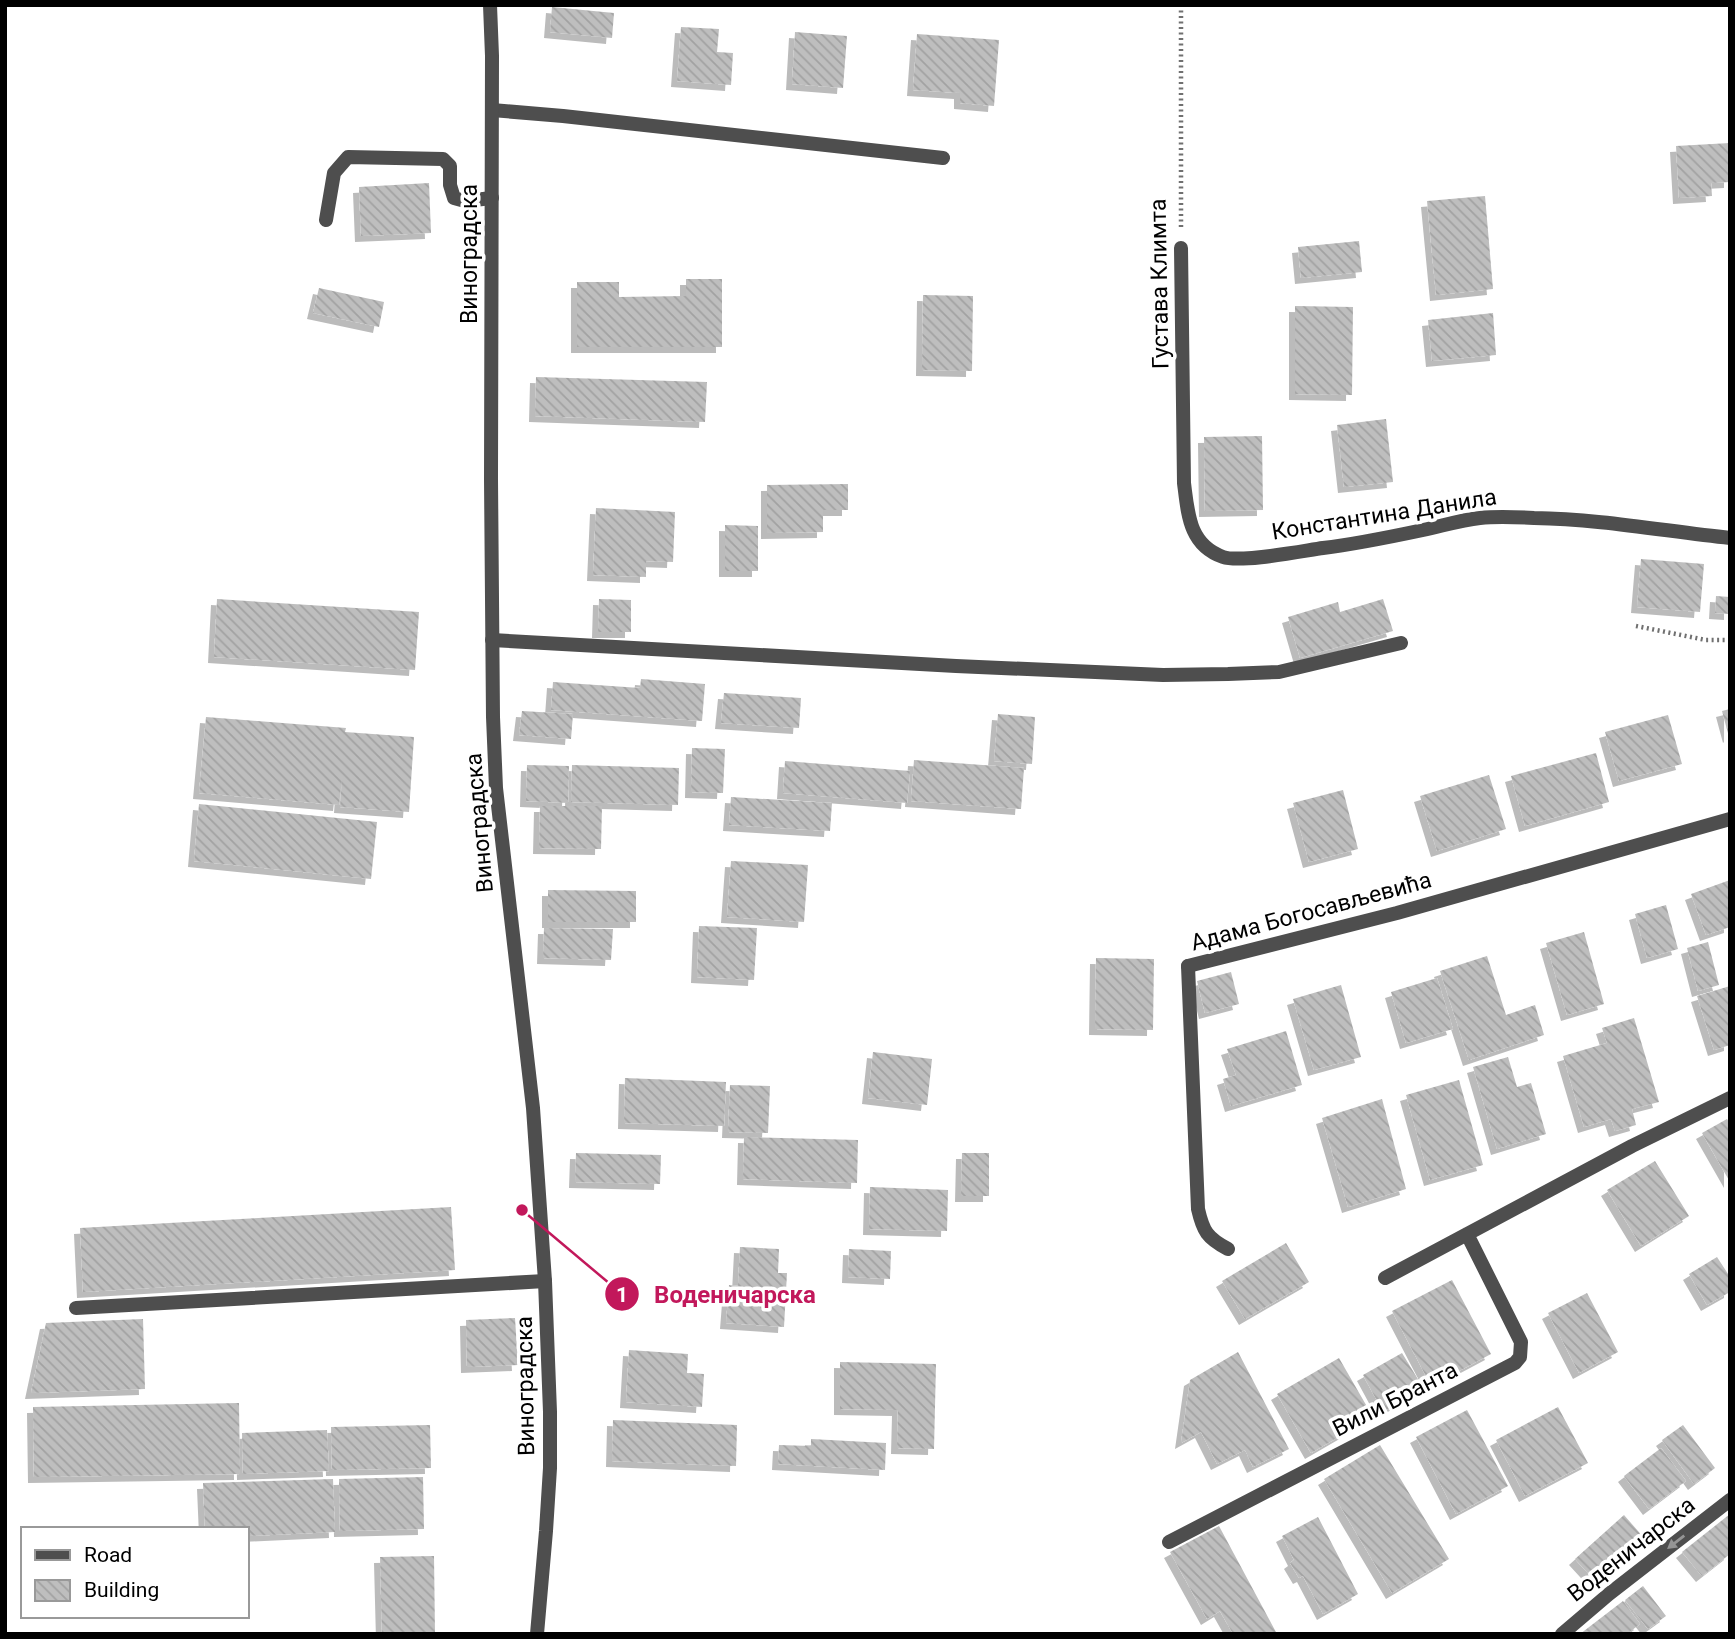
<svg xmlns="http://www.w3.org/2000/svg" width="1735" height="1639" viewBox="0 0 1735 1639" font-family="Roboto,sans-serif">
  <style>
    .building { fill: url(#building-back-hatch); filter: url(#shadow) }
    .lines { fill: none; stroke-linecap: round; stroke-linejoin: round }
    .path { stroke: #707070; stroke-width: 4.5; stroke-dasharray: 2 3.5; stroke-linecap: butt }
    .service { stroke: #4e4e4e; stroke-width: 14 }
    .minor { stroke: #4e4e4e; stroke-width: 14 }
    .tertiary { stroke: #4e4e4e; stroke-width: 14 }
    .oneway { fill: #959595 }
    .labels { text-anchor: middle; stroke-width: 7; stroke-linejoin: round; paint-order: stroke }
    .street-label { font-size: 23px; fill: #000; stroke: #fff }
    .leader { fill: none; stroke: #c2185b; stroke-width: 2.5 }
    .callout-dot { fill: #c2185b; stroke: #fff; stroke-width: 2.5 }
    .mark-label { font-size: 21px; text-anchor: middle; font-weight: bold; fill: #fff }
    .callout-label { font-size: 24px; text-anchor: middle; font-weight: bold; fill: #c2185b; stroke: #fff; stroke-width: 7; stroke-linejoin: round; paint-order: stroke }
  </style>
  <defs>
    <pattern id="building-back-hatch" width="6" height="6" patternUnits="userSpaceOnUse" patternTransform="scale(1.75)"><rect width="6" height="6" fill="#bebebe"/><path d="M-1 5l2 2M0 0l6 6M5-1l2 2" fill="none" stroke="#a2a2a2"/></pattern>
    <filter id="shadow"><feDropShadow dx="-6" dy="6" stdDeviation="0" flood-color="#0004"/></filter>
  </defs>
  <rect width="100%" height="100%" fill="#fff"/>
  <path class="building" d="M552,7L614,13L612,38L550,32Z
    M681,27L719,29L717,52L733,53L731,85L677,81Z
    M795,32L847,36L843,88L792,84Z
    M917,34L999,40L994,106L960,103V93L913,90Z
    M1730,143V182L1711,183L1712,196L1679,198L1676,146Z
    M429,183L431,233L361,236L359,187Z
    M1485,196L1493,289L1436,295L1427,201Z
    M1359,241L1362,272L1301,278L1298,247Z
    M686,279H722V347H577V282H619V297L686,296Z
    M319,288L384,302L379,327L313,313Z
    M923,295L973,296L972,371L922,370Z
    M1295,306L1353,307L1352,395L1295,394Z
    M1493,313L1496,355L1432,361L1428,320Z
    M536,377L707,382L705,422L535,416Z
    M1386,419L1393,482L1344,487L1337,425Z
    M1262,436L1263,510L1205,511L1204,437Z
    M848,484V510H823V532L767,533V485Z
    M596,508L675,512L673,562L646,561V577L593,575Z
    M725,525L758,526V571H725Z
    M1641,559L1704,564L1700,612L1637,607Z
    M1716,596L1730,597V614L1715,613Z
    M217,599L419,612L415,670L214,657Z
    M599,599L631,600V632H598Z
    M1383,599L1393,631L1300,658L1288,617L1338,602L1340,612Z
    M641,679L705,684L702,721L551,710L553,682L640,688Z
    M724,693L801,698L799,728L721,723Z
    M1730,709V736L1729,737L1722,711Z
    M522,711L573,714L571,739L519,735Z
    M998,714L1035,717L1032,764L994,761Z
    M1668,715L1682,764L1619,781L1605,732Z
    M206,717L346,728L345,732L414,737L409,812L340,807L342,779L339,805L199,793Z
    M692,748L725,749L723,793L691,792Z
    M1596,753L1609,802L1525,826L1511,776Z
    M914,760L1024,768L1021,809L911,801Z
    M785,761L910,771L907,803L783,793Z
    M527,765L569,766L568,803L526,801Z
    M572,765L679,768L678,805L571,802Z
    M1489,775L1506,829L1437,851L1420,796Z
    M1343,790L1358,849L1309,862L1293,803Z
    M731,797L832,803L830,831L729,825Z
    M199,804L377,822L371,879L194,861Z
    M540,806H602L601,849L539,848Z
    M731,861L808,865L804,922L727,917Z
    M1730,880V927L1706,935L1691,894Z
    M548,890L636,891V922H548Z
    M1666,905L1678,949L1647,958L1635,914Z
    M699,926L757,928L754,980L697,977Z
    M544,928L613,929L611,960L543,958Z
    M1584,932L1604,1004L1567,1015L1546,943Z
    M1708,942L1719,985L1698,991L1687,948Z
    M1487,956L1506,1015L1535,1005L1544,1035L1469,1060L1440,971Z
    M1096,958L1154,959L1153,1030L1095,1029Z
    M1231,972L1239,1004L1205,1013L1197,981Z
    M1437,978L1453,1029L1406,1043L1391,992Z
    M1341,985L1361,1057L1314,1070L1293,999Z
    M1730,986V1045L1714,1050L1697,996Z
    M1634,1018L1659,1102L1632,1109L1636,1125L1615,1131L1611,1119L1584,1127L1563,1056L1607,1043L1602,1028Z
    M1286,1031L1302,1085L1231,1106L1223,1079L1236,1075L1227,1049Z
    M873,1052L932,1059L927,1105L868,1098Z
    M1508,1057L1517,1087L1531,1083L1546,1134L1497,1149L1473,1067Z
    M625,1078L726,1082L724,1126L624,1123Z
    M1459,1080L1483,1165L1430,1180L1406,1095Z
    M730,1085L770,1086L768,1133L728,1132Z
    M1382,1099L1406,1189L1348,1207L1322,1118Z
    M1727,1119L1730,1124V1182L1702,1133Z
    M744,1137L858,1140L857,1183L743,1179Z
    M576,1153L661,1155L660,1184L575,1182Z
    M962,1153H989V1196H961Z
    M1655,1161L1689,1216L1641,1246L1607,1190Z
    M870,1187L948,1190L947,1231L869,1229Z
    M451,1207L455,1270L83,1292L80,1228Z
    M1286,1243L1309,1282L1245,1319L1222,1281Z
    M740,1247L779,1249L778,1273H787L784,1327L726,1323L729,1285L738,1286Z
    M849,1249L891,1251L890,1279L848,1277Z
    M1717,1257L1730,1277V1292L1707,1305L1689,1274Z
    M1452,1280L1491,1354L1431,1386L1392,1311Z
    M1587,1293L1618,1352L1579,1373L1548,1313Z
    M515,1318L518,1365L467,1367L466,1320Z
    M143,1319L145,1389L31,1393L46,1323Z
    M629,1350L688,1354L687,1373L704,1374L702,1407L626,1402Z
    M1238,1352L1289,1449L1253,1467L1245,1450L1217,1464L1201,1432L1181,1443L1190,1380Z
    M1402,1353L1424,1389L1383,1412L1363,1375Z
    M1339,1358L1373,1417L1311,1453L1277,1394Z
    M840,1362L936,1364L934,1449L897,1448L898,1410L840,1409Z
    M239,1403L240,1474L34,1477L33,1407Z
    M1558,1407L1588,1463L1525,1496L1496,1440Z
    M1467,1410L1508,1486L1456,1514L1416,1437Z
    M613,1420L737,1425L736,1466L612,1461Z
    M430,1425L431,1468L332,1470L331,1427Z
    M1683,1425L1715,1468L1694,1484L1662,1440Z
    M327,1430L329,1471L243,1474L242,1433Z
    M811,1439L886,1443L885,1470L778,1464L779,1445L811,1446Z
    M1380,1445L1449,1559L1392,1593L1324,1479Z
    M1661,1448L1686,1481L1649,1509L1624,1476Z
    M423,1477L424,1529L340,1531L339,1479Z
    M333,1479L335,1532L247,1536V1529H205L203,1483Z
    M1730,1514V1554L1702,1576L1682,1552Z
    M1624,1515L1645,1539L1597,1583L1575,1559Z
    M1318,1517L1358,1594L1323,1614L1303,1576L1299,1578L1290,1563L1294,1560L1282,1536Z
    M1219,1526L1277,1634H1233L1220,1611L1207,1619L1170,1552Z
    M434,1556L435,1634H382L380,1557Z
    M1643,1586L1666,1616L1648,1629L1625,1600Z
    M1623,1601L1640,1624L1627,1634H1580Z"/>
  <g class="lines">
    <path class="path" d="M1181,227V5
      M1636,626L1706,640H1730"/>
    <path class="service" d="M492,110L563,116L943,158
      M326,220L334,173L348,157L443,159L450,166V185L454,198L465,201L492,198
      M492,640L956,666L1163,675L1228,674L1279,672L1401,643
      M1188,966L1198,1209C1203,1231 1207,1238 1228,1249
      M76,1308L545,1281"/>
    <path class="minor" d="M1181,248L1184,483C1188,514 1189,545 1223,557C1241,563 1302,551 1323,548C1357,544 1390,537 1423,530C1442,526 1461,520 1480,518C1498,516 1516,517 1534,518C1600,519 1664,531 1730,538
      M1188,966L1397,913L1730,819
      M1385,1278L1632,1146L1730,1098
      M1169,1542L1515,1363L1520,1357L1521,1342L1467,1234
      M1562,1634L1609,1594L1730,1500"/>
    <path class="tertiary" d="M490,5L492,56L491,479L493,717L496,788L533,1108L545,1281L550,1412V1468L546,1531L537,1634"/>
  </g>
  <defs><path id="oneway-solid" d="M-6-.8H1V-3.2L6.5 0L1 3.2V.8H-6Z" transform="scale(1.75)"/></defs>
  <use class="oneway" href="#oneway-solid" transform="translate(1676 1542) rotate(142)"/>
  <g class="labels">
    <g class="street-label">
      <text transform="translate(469 254) rotate(-90)" y="8">Виноградска</text>
      <text transform="translate(1159 284) rotate(-91)" y="8">Густава Климта</text>
      <text transform="translate(1384 514) rotate(-9)" y="8">Константина Данила</text>
      <text transform="translate(479 823) rotate(-95)" y="8">Виноградска</text>
      <text transform="translate(1311 911) rotate(-15)" y="8">Адама Богосављевића</text>
      <text transform="translate(525 1386) rotate(-91)" y="8">Виноградска</text>
      <text transform="translate(1395 1399) rotate(-27)" y="8">Вили Бранта</text>
      <text transform="translate(1631 1549) rotate(-38)" y="8">Воденичарска</text>
    </g>
  </g>
  <path class="leader" d="M522 1210L622 1294"/>
  <g class="callout-dot">
    <circle cx="522" cy="1210" r="7"/>
    <circle cx="622" cy="1294" r="18"/>
  </g>
  <g class="mark-label">
    <text x="622" y="1302">1</text>
  </g>
  <g class="callout-label">
    <text x="735" y="1303">Воденичарска</text>
  </g>
  <rect width="1735" height="1639" fill="none" stroke="#000000" stroke-width="14"/>
  <rect x="21" y="1527" width="228" height="91" fill="#ffffff" stroke="#999999" stroke-width="2"/>
  <rect x="35" y="1550" width="35" height="10" fill="#4e4e4e" stroke="#999999" stroke-width="2"/>
  <text x="84" y="1562" font-size="21" fill="#000000">Road</text>
  <rect x="35" y="1580" width="35" height="21" fill="url(#building-back-hatch)" stroke="#999999" stroke-width="2"/>
  <text x="84" y="1597" font-size="21" fill="#000000">Building</text>
</svg>
